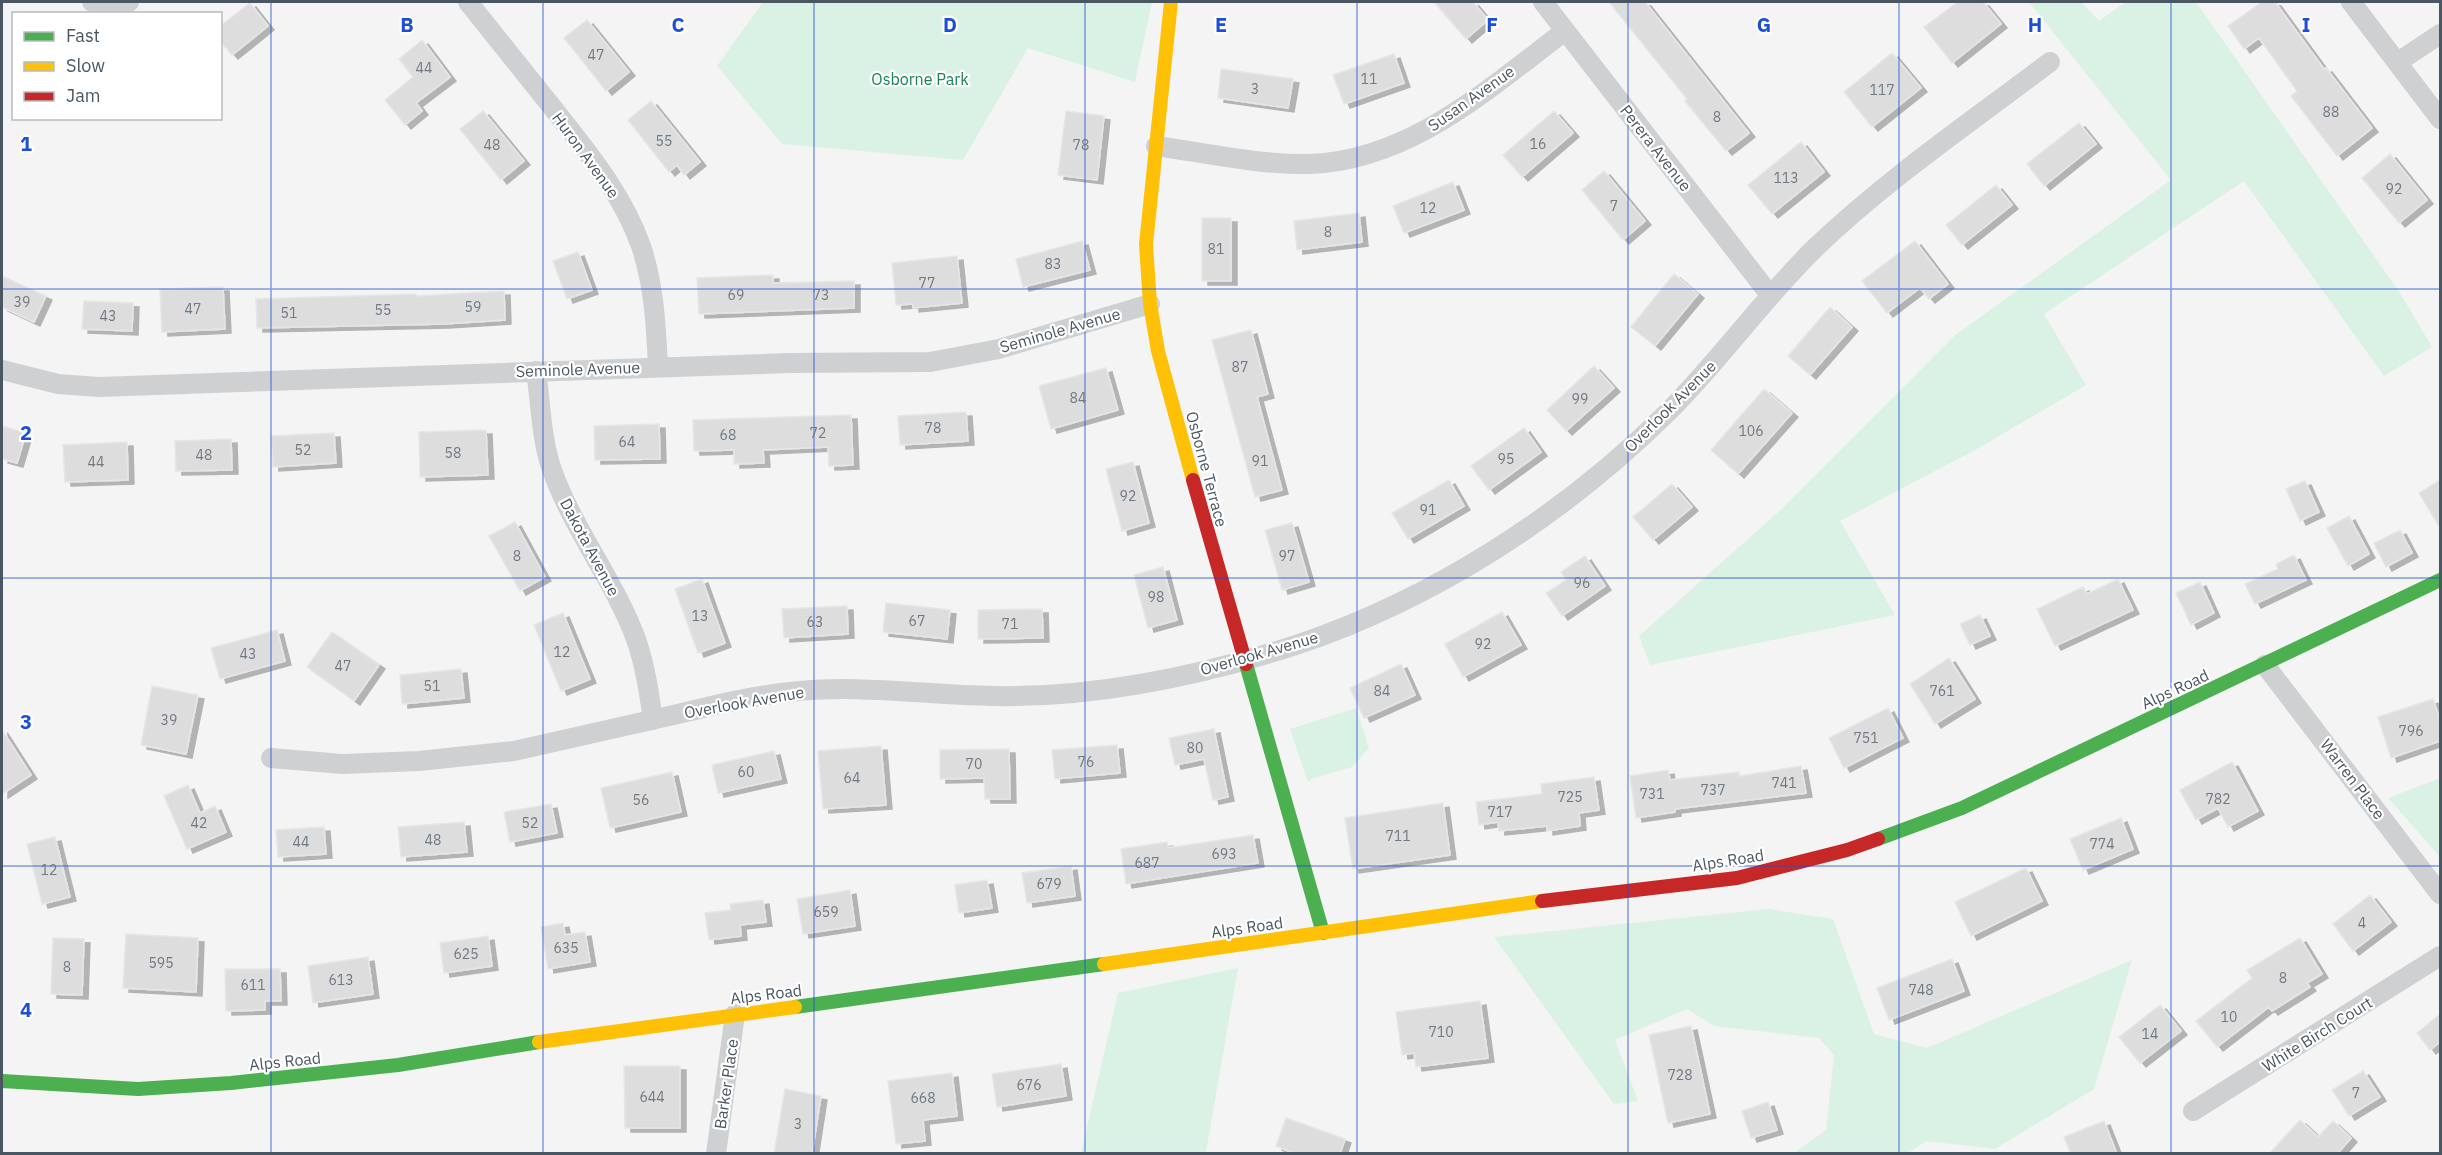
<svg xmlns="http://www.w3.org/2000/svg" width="2442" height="1155" viewBox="0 0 2442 1155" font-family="'IBM Plex Sans',sans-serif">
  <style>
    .green { fill: #d9f2e3 }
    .building { fill: #ddddde; stroke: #e5e6e7; stroke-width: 1.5; filter: url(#shadow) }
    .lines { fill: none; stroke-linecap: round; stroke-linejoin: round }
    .street { stroke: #ced0d2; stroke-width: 20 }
    .fast { stroke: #4caf50; stroke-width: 14 }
    .slow { stroke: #ffc107; stroke-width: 14 }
    .jam { stroke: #c62828; stroke-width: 14 }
    .grid { fill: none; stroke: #1d4ed8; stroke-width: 1.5; stroke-opacity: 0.55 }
    .labels { text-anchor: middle; stroke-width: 4.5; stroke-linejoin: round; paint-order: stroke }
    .number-label { font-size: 14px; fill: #707881 }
    .park-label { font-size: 16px; fill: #17864f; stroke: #fff }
    .street-label { font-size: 16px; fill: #4a5661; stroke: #fff }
    .grid-label { font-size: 20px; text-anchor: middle; font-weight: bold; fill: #1d4ed8; stroke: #fff; stroke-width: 4.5; stroke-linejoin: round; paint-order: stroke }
  </style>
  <defs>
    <filter id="shadow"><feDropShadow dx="6" dy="4" stdDeviation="0" flood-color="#0004"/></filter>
  </defs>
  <rect width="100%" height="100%" fill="#f4f4f4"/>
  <path class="green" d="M763,2H1152L1135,82L1028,48L963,160L782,144L717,66Z
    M2029,2H2081L2099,21L2126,2H2196L2400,293L2432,347L2384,376L2244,181L2044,314L2086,385L1977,449L1840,521L1895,615L1650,665L1639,636L1785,506L1954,336L2171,180Z
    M1356,708L1369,748L1352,767L1314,778L1308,782L1290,729Z
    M2440,778V857L2388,798Z
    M1769,909L1833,919L1874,1034L1927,1048L2132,960L2094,1089L1995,1149L1926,1141L1908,1153H1794L1826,1130L1834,1055L1819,1038L1714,1026L1687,1009L1615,1040L1638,1101L1614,1104L1494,937Z
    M1238,968L1206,1152L1081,1153L1118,993Z"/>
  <path class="building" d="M1434,2H1473L1488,20L1466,39Z
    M1609,2H1645L1749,133L1726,151L1685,101L1687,99Z
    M1958,2H1983L2001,24L1952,63L1924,27Z
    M2262,2H2275L2324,69L2326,68L2372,128L2337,156L2291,96L2297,91L2259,38L2244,49L2228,26Z
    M250,3L268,26L232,55L220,41V26Z
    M587,20L629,72L606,91L564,38Z
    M422,40L450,77L416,103L422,111L405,125L385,100L413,77L399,59Z
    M1892,53L1921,88L1872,127L1844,92Z
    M1394,54L1404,83L1344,104L1333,75Z
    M1221,69L1293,79L1288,108L1218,98Z
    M651,101L700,162L684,175L677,165L669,172L628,120Z
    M483,111L524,161L501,180L460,129Z
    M1066,111L1104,116L1097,180L1058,175Z
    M1554,111L1573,133L1522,177L1503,155Z
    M2079,123L2096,144L2044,186L2027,164Z
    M1801,142L1824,172L1772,214L1748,185Z
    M2390,154L2427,200L2399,223L2362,178Z
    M1604,171L1645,221L1623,240L1582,190Z
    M1453,182L1464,210L1404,233L1393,206Z
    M1996,185L2012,205L1962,245L1946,225Z
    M1359,213L1362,242L1297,250L1294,221Z
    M1202,218H1231V281H1202Z
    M1082,241L1090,270L1023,287L1016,259Z
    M1915,241L1948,284L1929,299L1920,288L1887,313L1862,281Z
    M578,252L592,290L567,299L553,261Z
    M957,256L962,303L913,308V304L896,305L892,263Z
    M1674,274L1698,294L1655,346L1631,327Z
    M773,275V283L854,281V308L699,314L697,278Z
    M2,276L46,296L34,322L2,307Z
    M223,287L225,329L162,332L160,289Z
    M504,291L505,320L443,324L257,328L256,299L416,294V296Z
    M84,301L133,303L132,331L82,329Z
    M1830,307L1852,327L1810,375L1788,356Z
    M1251,330L1268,394L1257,397L1282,490L1255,497L1212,340Z
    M1594,366L1614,388L1566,431L1547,410Z
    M1106,368L1118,410L1051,429L1039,386Z
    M1764,389L1792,413L1738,474L1711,450Z
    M966,412L968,441L900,445L898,416Z
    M851,415L853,465L829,466L828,447L763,450L764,463L734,464V450L694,451L693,420Z
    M659,424L660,459L595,460L594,426Z
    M2,426L26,433L17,463L2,459Z
    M1524,428L1541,452L1489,490L1471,466Z
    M486,430L488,475L420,477L419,432Z
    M334,433L336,463L273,467L271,436Z
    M231,439L232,470L176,471L175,441Z
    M127,442L128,480L65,482L63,445Z
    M1133,462L1149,523L1122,531L1106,469Z
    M1449,480L1464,506L1408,539L1392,513Z
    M2440,480V528L2419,493Z
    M2305,481L2319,512L2300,521L2286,489Z
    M1672,484L1692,507L1653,540L1633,517Z
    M2349,516L2369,554L2348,566L2327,528Z
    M515,522L545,577L520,591L489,536Z
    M1292,523L1309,582L1282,590L1265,530Z
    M2400,530L2412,553L2386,567L2374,543Z
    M2294,555L2306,580L2255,604L2245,584L2278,569L2276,564Z
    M1585,556L1605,586L1562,616L1546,593L1566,580L1561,572Z
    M1163,567L1177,620L1148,628L1134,575Z
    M702,579L725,643L698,653L675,589Z
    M2118,579L2133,610L2055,646L2037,609L2083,587L2087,594Z
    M2200,582L2214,613L2191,625L2176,593Z
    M886,603L950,610L947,639L883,632Z
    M847,606L848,634L784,638L782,609Z
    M1042,609L1043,638L978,639V610Z
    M1502,612L1521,645L1463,677L1445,644Z
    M563,613L590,679L561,691L534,625Z
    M1980,615L1990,636L1970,645L1960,624Z
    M277,630L285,661L220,679L211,648Z
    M332,632L379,665L354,701L307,667Z
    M1949,658L1975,699L1935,724L1910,684Z
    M1401,664L1415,695L1364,718L1350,688Z
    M461,669L464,698L402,704L400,675Z
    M152,686L198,695L186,754L141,745Z
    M2433,699L2440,720V741L2391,758L2378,717Z
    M1888,708L1903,738L1844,768L1829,738Z
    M1214,729L1228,797L1213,800L1204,759L1175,765L1169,738Z
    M2,730L31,775L2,794Z
    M1117,745L1120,773L1055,779L1052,750Z
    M881,746L886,805L823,809L818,751Z
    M1009,749L1010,799H985L984,778L940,779V750Z
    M774,751L781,779L718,793L712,765Z
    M2232,762L2258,811L2228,827L2218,808L2196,820L2180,790Z
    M1801,766L1806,793L1675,809V812L1636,818L1630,776L1668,770L1670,780L1739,772V776Z
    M672,772L681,812L610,828L601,788Z
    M1594,777L1599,810L1579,813L1580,826L1547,831V826L1499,831L1498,822L1479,825L1476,802L1542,794L1541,784Z
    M188,785L200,813L215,806L226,832L187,849L164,796Z
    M1443,803L1450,855L1353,869L1345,818Z
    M551,804L557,833L510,842L504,812Z
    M2121,818L2133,849L2083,870L2070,839Z
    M464,822L467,852L401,857L398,827Z
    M324,827L326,854L278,857L276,830Z
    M1253,835L1258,863L1126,884L1121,849L1167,842L1168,848Z
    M55,837L70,897L42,904L27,844Z
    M1071,866L1075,896L1027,903L1022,873Z
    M2026,868L2042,901L1971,936L1955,902Z
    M987,880L992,908L959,913L955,885Z
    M850,890L855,926L803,934L797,899Z
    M2370,895L2391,922L2353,951L2333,924Z
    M763,900L766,922L740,925L741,936L709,940L705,913L731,910L730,904Z
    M563,923L565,935L585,932L590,962L548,969L541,927Z
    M126,934L198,938L196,992L123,988Z
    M488,936L492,966L444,973L440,943Z
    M53,938L84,939L82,995L51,994Z
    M2300,938L2322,974L2307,983L2310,987L2272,1011L2269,1007L2217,1047L2196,1021L2252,978L2247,970Z
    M368,957L373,994L313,1003L308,966Z
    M1952,959L1964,991L1889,1020L1877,988Z
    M225,969H280L281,1001H265V1010L226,1011Z
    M1480,1001L1488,1058L1416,1067L1414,1053L1402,1055L1396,1012Z
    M2160,1005L2181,1031L2140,1063L2119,1037Z
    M2440,1014V1042L2430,1050L2417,1033Z
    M1691,1026L1710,1114L1668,1123L1649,1035Z
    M1061,1064L1066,1096L997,1107L992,1074Z
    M624,1066H680V1128H625Z
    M2363,1071L2380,1097L2349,1116L2332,1090Z
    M952,1073L957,1116L923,1120L925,1141L896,1144L888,1081Z
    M785,1089L821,1096L812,1154H774Z
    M1768,1102L1777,1130L1751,1138L1742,1111Z
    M1286,1118L1345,1139L1340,1154H1296L1276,1146Z
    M2300,1120L2318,1137L2333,1121L2351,1138L2337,1154H2269Z
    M2104,1121L2117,1154H2071L2064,1137Z"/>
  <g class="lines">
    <path class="street" d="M92,2H129
      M468,2C497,38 526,75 556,112C589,154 623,195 641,246C654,285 656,325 658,367
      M1543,2L1770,295
      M2351,2L2440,119
      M2398,62L2440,34
      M1156,146C1206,153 1259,165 1310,164C1411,160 1489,88 1565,31
      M2,370L58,384L99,387L790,363L930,362L999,349L1150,304
      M536,371C541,404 541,439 552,470C573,529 614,580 636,639C645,665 649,692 653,720
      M2265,665L2440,894
      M271,758L342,764L419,761L514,751C569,739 623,726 678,714C715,705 752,696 790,692C858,684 925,695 993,696C1095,698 1200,676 1296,645C1434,599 1565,514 1668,412C1720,360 1762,300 1815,248C1887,179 1971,122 2050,62
      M2193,1111L2440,956
      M716,1154L735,1014"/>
    <path class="fast" d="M1246,664L1323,933
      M1878,839L1962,808L2440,580
      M795,1007L1104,964
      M2,1081L138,1089L231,1083L398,1065L539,1042"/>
    <path class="slow" d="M1171,2L1146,244L1150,304L1158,351L1193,480
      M1104,964L1542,901
      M539,1042L795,1007"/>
    <path class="jam" d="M1193,480L1246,664
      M1542,901L1737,878L1847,850L1878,839"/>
  </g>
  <path class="grid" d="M271,2V1154M543,2V1154M814,2V1154M1085,2V1154M1357,2V1154M1628,2V1154M1899,2V1154M2171,2V1154M2,289H2440M2,578H2440M2,866H2440"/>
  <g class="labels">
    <g class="number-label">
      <text x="596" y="60">47</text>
      <text x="424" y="73">44</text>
      <text x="1369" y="84">11</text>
      <text x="1255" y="94">3</text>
      <text x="1882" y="95">117</text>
      <text x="2331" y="117">88</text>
      <text x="1717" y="122">8</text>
      <text x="664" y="146">55</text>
      <text x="1538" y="149">16</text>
      <text x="492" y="150">48</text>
      <text x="1081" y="150">78</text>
      <text x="1786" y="183">113</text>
      <text x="2394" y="194">92</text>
      <text x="1614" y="211">7</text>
      <text x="1428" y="213">12</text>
      <text x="1328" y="237">8</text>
      <text x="1216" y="254">81</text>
      <text x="1053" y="269">83</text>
      <text x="927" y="288">77</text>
      <text x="736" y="300">69</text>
      <text x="821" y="300">73</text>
      <text x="22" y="307">39</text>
      <text x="473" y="312">59</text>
      <text x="193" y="314">47</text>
      <text x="383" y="315">55</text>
      <text x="289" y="318">51</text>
      <text x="108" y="321">43</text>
      <text x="1240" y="372">87</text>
      <text x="1078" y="403">84</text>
      <text x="1580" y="404">99</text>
      <text x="933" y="433">78</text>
      <text x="1751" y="436">106</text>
      <text x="818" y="438">72</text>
      <text x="728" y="440">68</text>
      <text x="627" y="447">64</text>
      <text x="303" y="455">52</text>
      <text x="453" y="458">58</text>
      <text x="204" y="460">48</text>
      <text x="1506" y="464">95</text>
      <text x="1260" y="466">91</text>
      <text x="96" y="467">44</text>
      <text x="1128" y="501">92</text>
      <text x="1428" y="515">91</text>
      <text x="517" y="561">8</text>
      <text x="1287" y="561">97</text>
      <text x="1582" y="588">96</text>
      <text x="1156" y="602">98</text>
      <text x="700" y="621">13</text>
      <text x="917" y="626">67</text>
      <text x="815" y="627">63</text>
      <text x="1010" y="629">71</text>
      <text x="1483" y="649">92</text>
      <text x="562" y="657">12</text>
      <text x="248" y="659">43</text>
      <text x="343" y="671">47</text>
      <text x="432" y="691">51</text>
      <text x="1382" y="696">84</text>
      <text x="1942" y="696">761</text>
      <text x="169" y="725">39</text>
      <text x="2411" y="736">796</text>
      <text x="1866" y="743">751</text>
      <text x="1195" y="753">80</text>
      <text x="1086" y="767">76</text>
      <text x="974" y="769">70</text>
      <text x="746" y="777">60</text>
      <text x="852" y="783">64</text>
      <text x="1784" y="788">741</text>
      <text x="1713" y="795">737</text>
      <text x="1652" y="799">731</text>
      <text x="1570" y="802">725</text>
      <text x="2218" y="804">782</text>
      <text x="641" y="805">56</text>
      <text x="1500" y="817">717</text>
      <text x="199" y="828">42</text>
      <text x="530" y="828">52</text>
      <text x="1398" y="841">711</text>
      <text x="433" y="845">48</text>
      <text x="301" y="847">44</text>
      <text x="2102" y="849">774</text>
      <text x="1224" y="859">693</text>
      <text x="1147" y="868">687</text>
      <text x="49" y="875">12</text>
      <text x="1049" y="889">679</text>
      <text x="826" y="917">659</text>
      <text x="2362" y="928">4</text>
      <text x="566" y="953">635</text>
      <text x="466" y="959">625</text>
      <text x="161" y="968">595</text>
      <text x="67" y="972">8</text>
      <text x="2283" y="983">8</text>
      <text x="341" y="985">613</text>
      <text x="253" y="990">611</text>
      <text x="1921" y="995">748</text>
      <text x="2229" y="1022">10</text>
      <text x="1441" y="1037">710</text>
      <text x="2150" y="1039">14</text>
      <text x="1680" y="1080">728</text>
      <text x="1029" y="1090">676</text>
      <text x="2356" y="1098">7</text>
      <text x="652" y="1102">644</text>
      <text x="923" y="1103">668</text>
      <text x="798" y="1129">3</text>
    </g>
    <g class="park-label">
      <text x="920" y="85">Osborne Park</text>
    </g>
    <g class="street-label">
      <text transform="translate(1471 98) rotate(-35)" y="6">Susan Avenue</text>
      <text transform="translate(1656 148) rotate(52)" y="6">Perera Avenue</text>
      <text transform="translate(586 155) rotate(54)" y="6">Huron Avenue</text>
      <text transform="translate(1060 330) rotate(-16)" y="6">Seminole Avenue</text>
      <text transform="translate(578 369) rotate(-2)" y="6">Seminole Avenue</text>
      <text transform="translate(1670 406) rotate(-45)" y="6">Overlook Avenue</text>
      <text transform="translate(1207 469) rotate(75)" y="6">Osborne Terrace</text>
      <text transform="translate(590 547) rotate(62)" y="6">Dakota Avenue</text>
      <text transform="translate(1259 653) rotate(-16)" y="6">Overlook Avenue</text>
      <text transform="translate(2175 689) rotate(-25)" y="6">Alps Road</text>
      <text transform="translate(744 702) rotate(-10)" y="6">Overlook Avenue</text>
      <text transform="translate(2353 779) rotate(53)" y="6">Warren Place</text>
      <text transform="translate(1728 860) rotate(-9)" y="6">Alps Road</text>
      <text transform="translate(1247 927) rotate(-8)" y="6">Alps Road</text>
      <text transform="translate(766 994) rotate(-7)" y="6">Alps Road</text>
      <text transform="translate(2317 1034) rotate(-32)" y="6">White Birch Court</text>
      <text transform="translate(285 1061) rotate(-6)" y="6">Alps Road</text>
      <text transform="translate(726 1084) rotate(-82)" y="6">Barker Place</text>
    </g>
  </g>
  <g class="grid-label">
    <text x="407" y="32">B</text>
    <text x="678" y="32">C</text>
    <text x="950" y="32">D</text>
    <text x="1221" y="32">E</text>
    <text x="1492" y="32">F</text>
    <text x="1764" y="32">G</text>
    <text x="2035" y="32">H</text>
    <text x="2306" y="32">I</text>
    <text x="26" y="151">1</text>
    <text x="26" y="440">2</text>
    <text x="26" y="729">3</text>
    <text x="26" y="1017">4</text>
  </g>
  <rect width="2442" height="1155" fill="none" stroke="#4a5661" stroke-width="6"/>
  <rect x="12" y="12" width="210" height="108" fill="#ffffff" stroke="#b7bbc0" stroke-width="1.5"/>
  <rect x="24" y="32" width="30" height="9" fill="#4caf50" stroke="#b7bbc0" stroke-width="1.5"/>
  <text x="66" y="42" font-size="18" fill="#4a5661">Fast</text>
  <rect x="24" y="62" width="30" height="9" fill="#ffc107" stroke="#b7bbc0" stroke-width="1.5"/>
  <text x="66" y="72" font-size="18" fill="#4a5661">Slow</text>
  <rect x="24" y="92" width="30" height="9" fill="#c62828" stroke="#b7bbc0" stroke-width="1.5"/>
  <text x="66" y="102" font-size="18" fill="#4a5661">Jam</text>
</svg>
